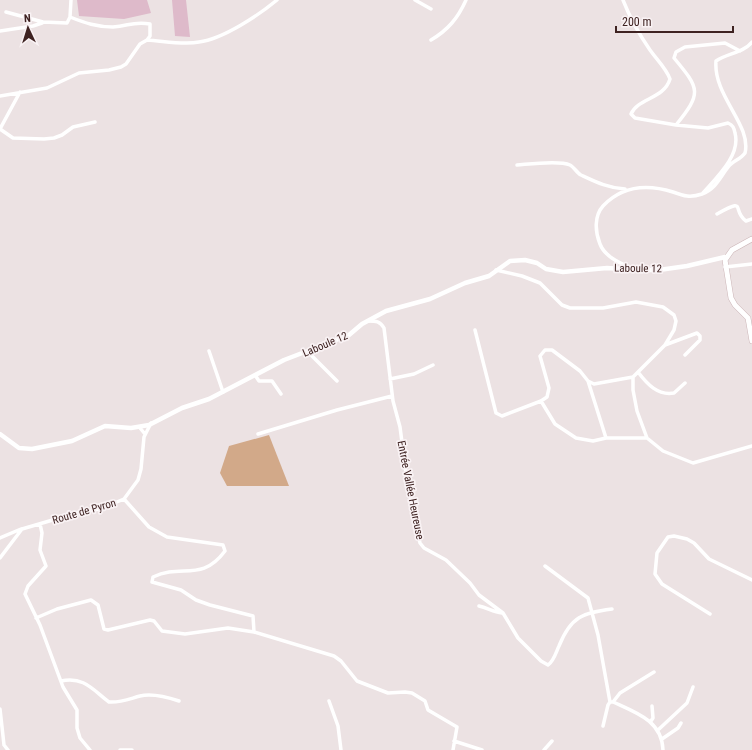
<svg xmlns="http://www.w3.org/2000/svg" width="752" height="750" viewBox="0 0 752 750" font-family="'Roboto Condensed',sans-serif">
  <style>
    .green { fill: #debaca }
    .water { fill: #d2a989 }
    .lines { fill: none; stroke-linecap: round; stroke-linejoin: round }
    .secondary-casing { stroke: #ccb5b7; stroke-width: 6 }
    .minor { stroke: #fff; stroke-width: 3.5 }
    .tertiary { stroke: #fff; stroke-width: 4.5 }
    .secondary { stroke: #fff; stroke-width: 5 }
    .labels { text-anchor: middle; stroke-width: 3.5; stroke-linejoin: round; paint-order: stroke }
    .street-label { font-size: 11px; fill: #3e2221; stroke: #f9f2f4 }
  </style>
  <rect width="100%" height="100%" fill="#ece2e3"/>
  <path class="green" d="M77,0H147L151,13L124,19L79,16Z
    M172,0H186L190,37L175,36Z"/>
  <path class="water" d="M269,435L289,486H227L220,473L229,446Z"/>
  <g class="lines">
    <g class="secondary-casing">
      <path id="secondary" d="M752,239L732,250L725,260L731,298L735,305L748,318L752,341"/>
    </g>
    <path class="minor" d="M415,0L431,9
      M623,0C630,18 639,34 650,50C657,60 666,68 670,79C664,99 638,98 631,114L635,118L676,125L708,128L728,123C733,125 734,128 735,133C741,155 717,177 703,193
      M6,12L43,22L67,23L70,17C85,23 97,27 113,27C129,26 133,21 150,24V36L147,40
      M70,17L71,0
      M0,31L33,26L42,23
      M431,40C448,30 458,18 466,0
      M20,92L0,129L13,138L44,139L54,138L62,135L73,127L95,122
      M0,96L47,88L79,73L109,70L121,67L126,64L140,44L147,40C164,41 183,45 199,42C223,39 259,15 277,0
      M676,125C702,93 700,89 674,58L676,52L685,47L725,43L740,51
      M517,165C530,164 559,160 570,165C574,167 577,173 581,175C596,182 608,188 625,189
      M717,214C748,197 731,210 746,221L752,219
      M725,267L752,264
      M633,269C620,263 605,257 600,244C595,232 594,216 603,206C622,186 647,184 673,192C684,196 690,198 702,194C716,189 720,177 729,166C733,161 741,159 745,153C752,125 713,96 716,61C728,53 743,53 752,42
      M496,270L522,276L540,283L562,305L570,308H603L636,302L663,307L674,315L676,321L674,330L665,345
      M368,321C376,321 380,321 384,328L393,401L400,427L407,481L420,543L424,548L446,560L470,583L479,595L503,613L518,638L541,661L548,665C554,661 556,652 559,646C571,616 583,613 612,609
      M475,330L496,413L502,416L541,401L547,397L549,388L540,356L545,350H552L580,371L588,381L606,438
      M209,351L223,392
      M308,352L337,381
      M638,372C647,384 658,396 674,393L685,383
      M255,375L259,381H272L281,394
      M633,377V390L637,411L647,438L663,451L693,463L752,446
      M390,379L414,374L433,365
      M588,381L594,384L633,377L665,345L697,333L700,336V340L685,355
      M541,401L555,424L576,438L593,441L606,438H647
      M140,428L145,434
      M258,434L337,410L392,396
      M124,499L149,527L167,537L223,545L225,551C201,583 182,563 153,577L152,582L181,590L196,600L210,605L253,616L254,632L334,656L341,661L357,681L388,693L405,692L412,693L425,701L428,710L457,727L453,750
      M40,524L42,533L40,550L46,566L28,586L25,594L40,625L63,687L77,710V728L80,738L90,750
      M0,538L21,529
      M0,558L22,529L80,512L100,509L124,499L138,480L141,469L144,437L151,423
      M545,566L588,598L598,635L610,702
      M479,606C488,608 493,612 502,613
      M710,614L662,584L655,574L657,553L668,537L674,536L687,539L694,543L709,559L752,580
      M36,618L57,609L91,600L98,605L104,629L108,630L150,620L154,621L162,631L185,634L228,628L254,632
      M61,681C84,676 93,690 109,702C120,703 129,699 140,696C153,693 167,697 179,701
      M329,701L338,726L341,750
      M613,702L620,693L654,672
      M0,709L4,745L8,750
      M651,721L653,718L652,706
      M603,726L608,705L610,702H613C637,713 662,721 663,750
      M658,730L687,703L693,687
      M662,739L678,728L681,723
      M454,741L482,750
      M120,750H132
      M544,750L552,741"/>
    <path class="tertiary" d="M0,434L19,448L32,449L72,441L105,426L131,428L149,425L182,408L209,399L284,360L349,335L362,324L386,311L430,299L465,283L489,276L510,261L525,260L537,263L546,269L563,272L607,268L636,270H659L687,266L725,257"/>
    <use href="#secondary" class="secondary"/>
  </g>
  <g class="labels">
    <g class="street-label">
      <text transform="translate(638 268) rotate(1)" y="4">Laboule 12</text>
      <text transform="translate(325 344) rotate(-23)" y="4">Laboule 12</text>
      <text transform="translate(411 490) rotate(79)" y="4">Entrée Vallée Heureuse</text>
      <text transform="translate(84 511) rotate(-16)" y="4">Route de Pyron</text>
    </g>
  </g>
  <g transform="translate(28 28) rotate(356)" stroke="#f9f2f4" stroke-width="3" paint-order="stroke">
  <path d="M0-3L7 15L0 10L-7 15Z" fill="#3e2221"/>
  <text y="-6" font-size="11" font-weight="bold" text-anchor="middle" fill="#3e2221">N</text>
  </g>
  <path d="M616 26v6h117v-6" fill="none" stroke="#3e2221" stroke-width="2"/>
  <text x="622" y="26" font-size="12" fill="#3e2221" stroke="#f9f2f4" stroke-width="3" paint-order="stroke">200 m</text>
</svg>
